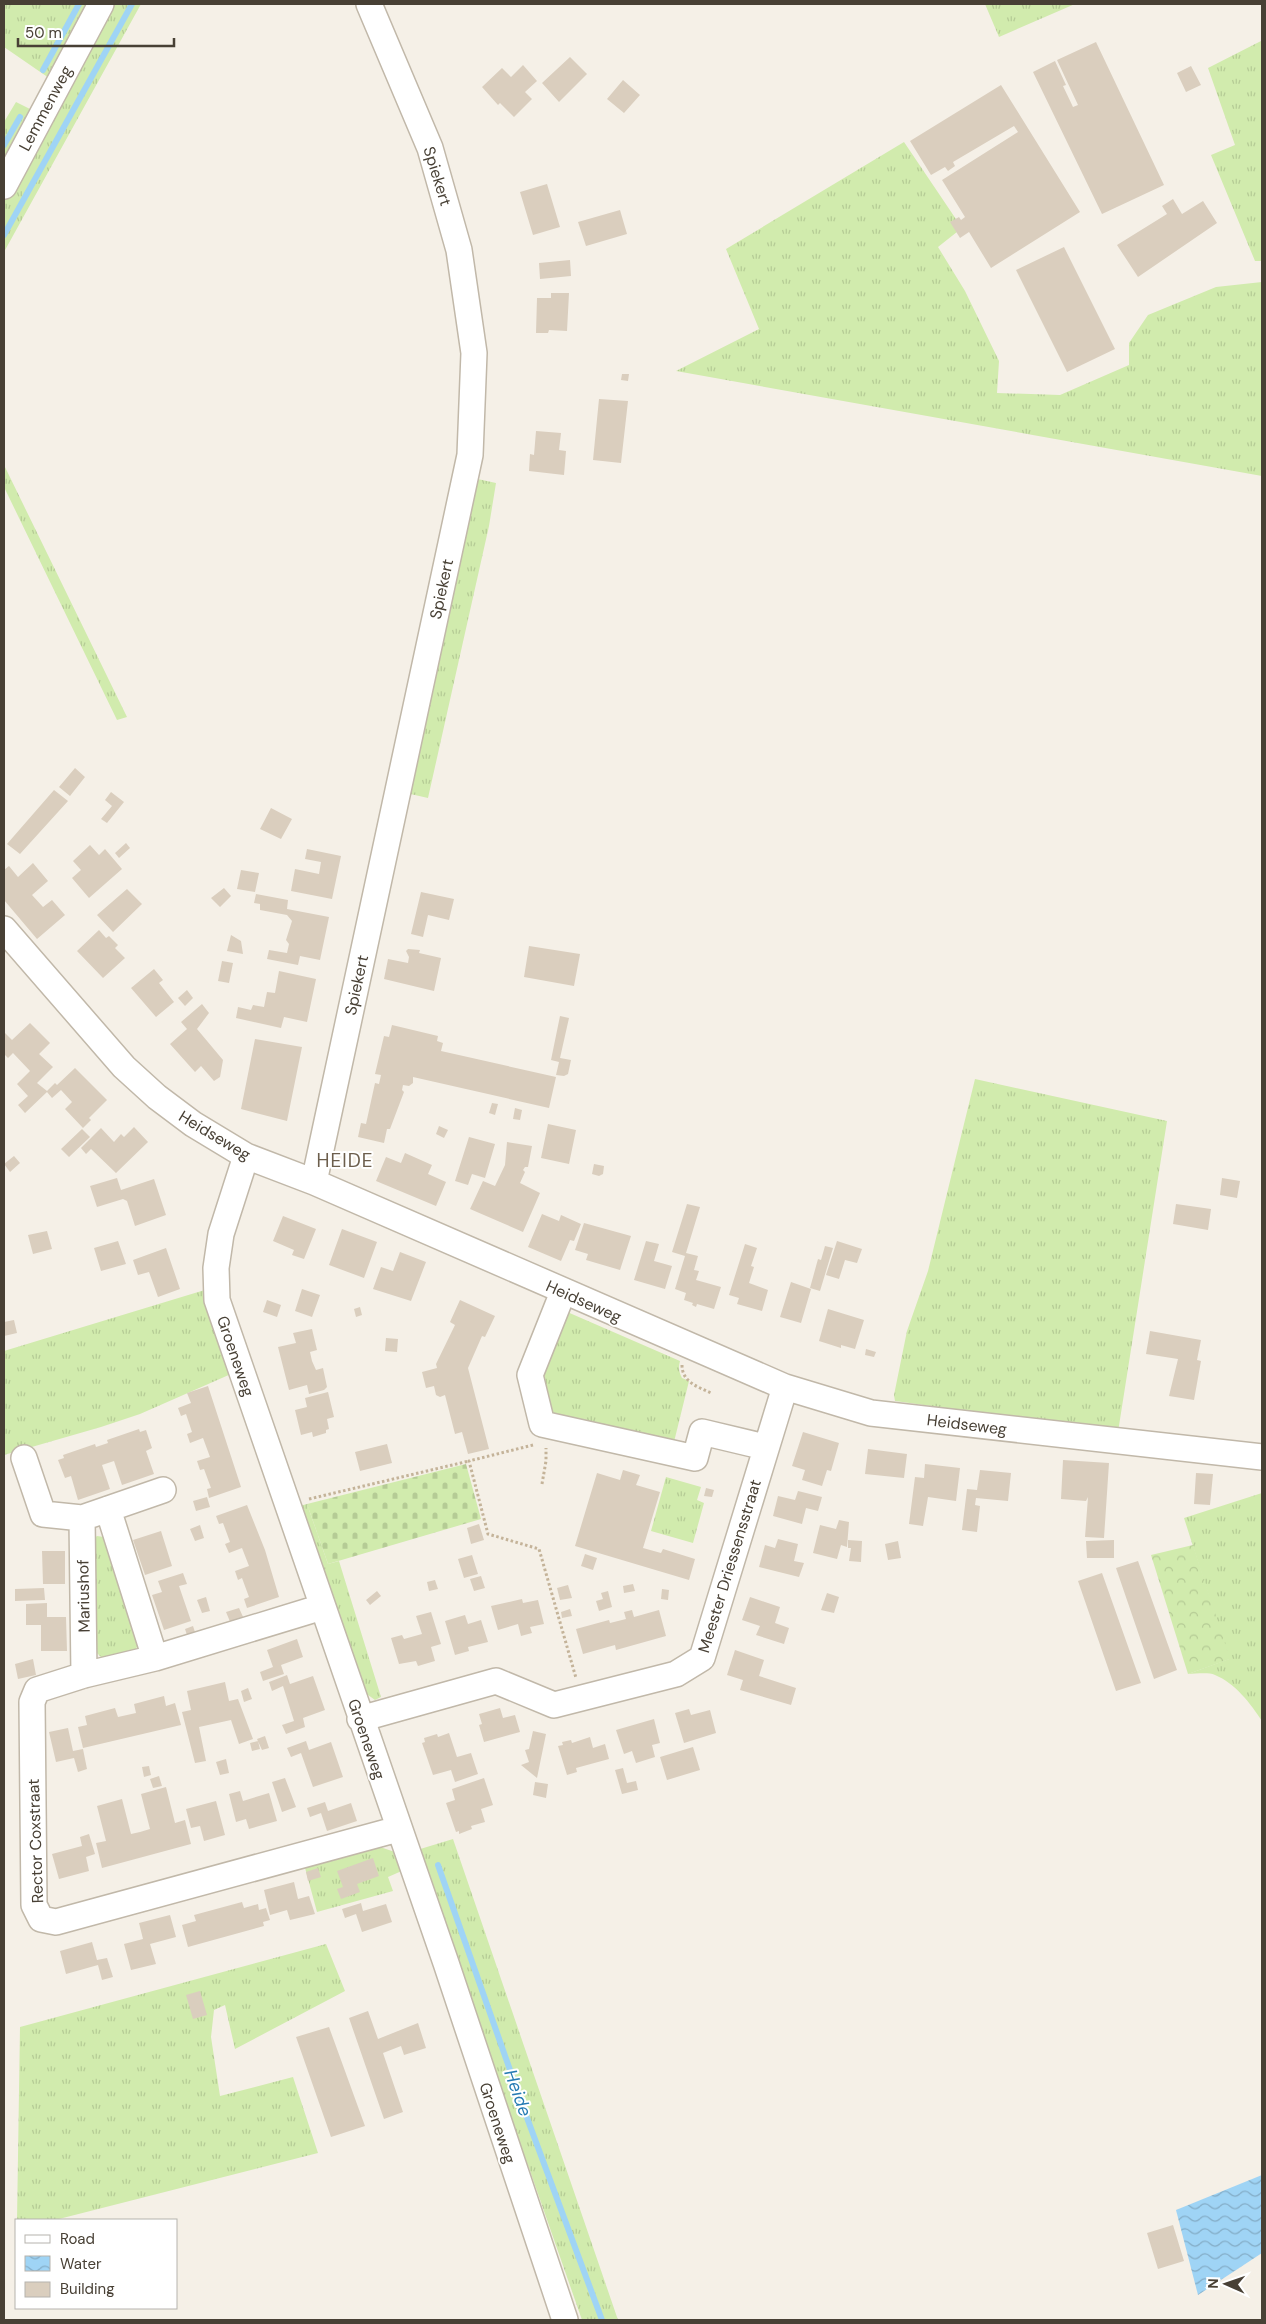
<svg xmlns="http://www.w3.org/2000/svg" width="1266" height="2324" viewBox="0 0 1266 2324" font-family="'DM Sans',sans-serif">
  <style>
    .grass { fill: url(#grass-tufts) }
    .forest { fill: url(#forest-crowns) }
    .cemetery { fill: url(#cemetery-stones) }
    .water { fill: url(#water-waves) }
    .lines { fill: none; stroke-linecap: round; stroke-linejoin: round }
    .stream { stroke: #9fd4f5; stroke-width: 6 }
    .building { fill: #dacebe }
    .minor-casing { stroke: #c1b8a9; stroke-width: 28 }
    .path { stroke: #c4b399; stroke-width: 3; stroke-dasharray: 2.5 2.5; stroke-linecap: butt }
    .minor { stroke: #fff; stroke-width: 25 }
    .labels { text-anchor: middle; stroke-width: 4; stroke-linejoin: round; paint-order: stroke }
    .street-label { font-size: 16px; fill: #484035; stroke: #fff }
    .water-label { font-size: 18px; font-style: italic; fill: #267bb3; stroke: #fff }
    .quarter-label { font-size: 19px; letter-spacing: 1px; fill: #6c5e4c; stroke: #fff }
  </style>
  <defs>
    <pattern id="grass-tufts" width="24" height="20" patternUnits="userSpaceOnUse" patternTransform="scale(1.25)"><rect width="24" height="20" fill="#d1ebad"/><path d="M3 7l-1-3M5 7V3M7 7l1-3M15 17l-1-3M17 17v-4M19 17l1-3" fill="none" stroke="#b5cb95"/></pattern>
    <pattern id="forest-crowns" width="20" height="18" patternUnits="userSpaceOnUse" patternTransform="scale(1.25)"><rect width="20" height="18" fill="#d1ebad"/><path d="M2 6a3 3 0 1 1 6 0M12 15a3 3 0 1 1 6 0" fill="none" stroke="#b5cb95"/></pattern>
    <pattern id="cemetery-stones" width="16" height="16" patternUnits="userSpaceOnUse" patternTransform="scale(1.25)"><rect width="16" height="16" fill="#d1ebad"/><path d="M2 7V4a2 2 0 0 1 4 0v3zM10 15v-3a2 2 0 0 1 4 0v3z" fill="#b5cb95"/></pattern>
    <pattern id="water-waves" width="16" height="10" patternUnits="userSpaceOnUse" patternTransform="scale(1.25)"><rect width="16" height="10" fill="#9fd4f5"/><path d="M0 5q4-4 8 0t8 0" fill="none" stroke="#84adc7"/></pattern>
  </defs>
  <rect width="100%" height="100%" fill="#f5f0e7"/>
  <path class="grass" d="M4,4H88L49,78L4,47Z
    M110,4H141L4,252V201Z
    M985,4H1075L999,37Z
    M1261,4H1262V261H1255L1211,155L1235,145L1208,68L1261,41Z
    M16,102L32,110L4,160V122Z
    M904,142L962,228L938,247L965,291L999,361L997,393L1060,395L1129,365V343L1148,315L1216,287L1262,282V476L676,371L759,329L726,249Z
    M4,465L127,717L117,720L4,487Z
    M473,478L496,483L489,526L428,798L406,793Z
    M975,1079L1167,1121L1118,1432L895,1401L894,1395L907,1331L928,1271Z
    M208,1289L231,1374L140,1414L101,1427L4,1455V1351Z
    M565,1311L680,1361C678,1368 679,1372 682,1378L689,1381L673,1446L548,1417L537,1375Z
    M666,1477L701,1487L697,1500L704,1503L693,1543L651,1531Z
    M1262,1493V1721C1251,1704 1235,1683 1215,1675C1208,1672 1196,1674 1188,1674L1229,1659L1184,1518Z
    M307,1504L328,1564L339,1561L381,1697L375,1700L357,1687L296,1507Z
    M97,1536L104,1537L141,1637L134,1654L102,1658L93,1649V1539Z
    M453,1839L618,2320H582L529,2168L504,2106L417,1850Z
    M374,1845L395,1852L404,1870L388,1877L393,1891L317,1912L304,1864Z
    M326,1944L345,1991L235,2049L225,2005L214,2010L211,2037L220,2096L293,2077L318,2153L55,2220H17L20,2027Z"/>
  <path class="forest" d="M1193,1545L1230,1659L1188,1674L1151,1555Z"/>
  <path class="cemetery" d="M466,1464L481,1519L328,1564L307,1504Z"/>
  <path class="water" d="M1262,2175V2253L1198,2295L1176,2210Z"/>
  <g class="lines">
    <path class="stream" d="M43,70L79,4
      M4,145L20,117
      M4,235L132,4
      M438,1865L523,2107L602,2320"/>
  </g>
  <path class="building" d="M1096,42L1164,185L1102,214L1033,72L1055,61L1066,85L1063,86L1073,107L1078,105L1057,60Z
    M570,57L587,74L559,102L542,83Z
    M523,65L537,81L525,92L532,99L514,117L500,103L498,105L482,87L502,68L511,77Z
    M1191,66L1201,85L1186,92L1177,73Z
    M623,80L640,95L624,113L607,99Z
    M1001,85L1080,212L991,268L969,232L960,238L950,222L959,217L961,220L965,217L942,180L1018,132L1014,126L953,162L955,166L948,171L945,167L931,175L910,141Z
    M547,184L560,227L533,235L520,192Z
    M1173,199L1182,214L1203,201L1217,223L1138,277L1117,245L1167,214L1162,206Z
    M620,210L627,234L586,246L578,222Z
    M1064,247L1115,349L1067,372L1016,270Z
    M570,260L571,276L540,279L539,263Z
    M551,293H569L567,331L549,330L548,333H536L537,298H551Z
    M622,374H629L628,381L621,380Z
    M599,399L628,401L621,463L593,460Z
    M536,431L561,433L559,450L566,451L564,475L529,471L530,454L534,455Z
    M75,768L85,777L70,796L59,787Z
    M54,790L68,801L20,854L7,844Z
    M111,792L124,802L107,823L101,819L112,806L105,800Z
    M271,808L292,819L281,839L260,829Z
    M126,843L130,848L119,858L115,853Z
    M90,845L99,855L105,849L122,869L89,898L72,878L81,870L73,861Z
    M307,849L341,856L332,899L291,891L295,869L319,874L321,862L305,859Z
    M33,863L48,881L32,895L43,907L52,900L65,915L37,939L4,900V870L9,866L18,877Z
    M241,870L259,873L255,892L237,889Z
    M224,888L231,896L220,907L211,898Z
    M127,889L142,904L113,932L97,915Z
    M421,892L454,899L449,920L428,915L423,937L411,934Z
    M256,894L288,900L287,909L329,917L320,960L300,956L298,965L267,959L269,950L287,953L289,944L286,940L292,921L287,915L260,910V904L254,903Z
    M99,930L106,938L109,936L118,945L115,948L125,958L103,978L77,951Z
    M231,935L241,941L243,954L227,951Z
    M529,946L580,954L574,986L524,977Z
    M408,949L420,950L419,953L441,958L434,991L384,979L388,959L408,963L409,957L406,951Z
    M222,961L233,963L229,983L218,981Z
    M154,969L163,980L159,983L174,1002L156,1017L131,988Z
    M279,971L316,979L307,1022L284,1017L281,1028L236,1018L238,1007L251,1010L253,1005L264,1007L267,992L275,993Z
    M187,990L193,998L185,1006L178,998Z
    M202,1004L209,1013L197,1029L223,1060L220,1077L214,1081L201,1066L195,1072L170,1044L187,1029L181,1022Z
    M560,1016L569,1018L560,1058L571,1060L568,1074L564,1076L556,1075L559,1062L551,1060Z
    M30,1023L50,1043L39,1054L53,1067L37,1083L47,1091L55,1083L57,1085L75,1068L107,1100L89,1118L91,1120L83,1128L65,1109L72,1102L61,1090L52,1098L47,1092L25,1113L18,1105L28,1096L17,1084L30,1071L13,1053L8,1058L4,1054V1032L12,1040Z
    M392,1025L438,1036L437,1041L443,1043L441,1051L556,1077L549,1108L413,1077V1083L409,1086L403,1085L402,1090L404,1092L390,1129H387L384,1143L358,1137L361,1123L366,1124L375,1083L379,1084L381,1075L375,1074L384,1036L389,1037Z
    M255,1039L302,1047L287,1121L241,1109Z
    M492,1103L498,1104L495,1115L489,1113Z
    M515,1108L522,1110L520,1120L513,1119Z
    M548,1124L576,1130L569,1164L541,1158Z
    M439,1126L448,1130L444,1138L436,1134Z
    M134,1127L148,1142L116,1173L91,1149L86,1154L81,1148L101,1128L114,1142L121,1134L124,1137Z
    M82,1129L90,1137L69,1157L61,1149Z
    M469,1137L495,1144L485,1178L472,1174L468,1185L455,1181Z
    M507,1142L532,1146L528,1167H525L523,1170L525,1172L520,1183L540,1193L523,1232L470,1209L483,1181L495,1186L505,1165Z
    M405,1153L432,1165L428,1174L446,1182L436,1206L376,1181L386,1157L401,1163Z
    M14,1156L20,1163L10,1172L4,1164Z
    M594,1164L604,1166L603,1174L599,1176L592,1174Z
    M117,1178L121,1190L154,1179L166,1215L135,1226L127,1201L123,1199L97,1207L90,1186Z
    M1222,1178L1240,1181L1237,1198L1220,1195Z
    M687,1204L700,1207L686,1253L698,1256L694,1270L699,1271L696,1280L721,1287L714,1309L697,1304L696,1307L692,1305L693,1303L684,1300L686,1293L675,1289L685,1256L672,1252Z
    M1176,1204L1211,1209L1208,1230L1173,1224Z
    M542,1214L559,1221L561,1215L581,1224L574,1241L570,1240L561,1261L528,1247Z
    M283,1216L316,1229L304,1259L292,1255L294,1250L273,1241Z
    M584,1223L631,1236L620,1270L586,1260L588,1254L575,1250Z
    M342,1229L377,1242L364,1278L329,1265Z
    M47,1231L52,1249L33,1254L28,1235Z
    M118,1241L126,1264L101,1271L94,1248Z
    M646,1241L659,1244L654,1261L672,1266L665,1289L634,1280Z
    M837,1241L862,1249L857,1263L845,1260L839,1279L826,1275Z
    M745,1244L757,1248L751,1266L754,1267L749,1283L768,1290L762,1311L737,1304L739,1298L729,1295Z
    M825,1246L833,1248L820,1291L810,1288L818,1259L821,1260Z
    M166,1248L180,1289L158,1297L149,1272L138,1275L133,1260Z
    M400,1252L426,1262L411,1301L373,1289L381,1267L393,1271Z
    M791,1282L811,1289L801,1323L780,1317Z
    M302,1289L320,1295L312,1317L295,1311Z
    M267,1300L281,1305L277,1317L263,1312Z
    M460,1300L495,1316L485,1337L482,1336L468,1368L489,1449L468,1454L462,1432L455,1434L445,1395L440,1397L436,1395L434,1386L426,1388L422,1372L437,1368L436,1364L455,1325L450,1322Z
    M360,1307L362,1315L356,1317L354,1309Z
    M828,1309L864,1320L855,1349L841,1345V1348L819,1341Z
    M14,1320L17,1333L4,1336V1322Z
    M312,1329L317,1350L310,1352L312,1361L316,1370L323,1368L327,1387L324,1390L309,1394L307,1385L289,1390L278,1347L296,1343L293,1333Z
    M1150,1331L1201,1340L1197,1360L1201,1361L1194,1400L1169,1396L1178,1359L1146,1354Z
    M386,1338L398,1339L397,1352L385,1351Z
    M866,1349L876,1352L874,1357L865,1355Z
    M208,1386L241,1487L209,1498L207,1489L211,1488L204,1469L200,1470L197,1461L210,1457L203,1438L190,1443L187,1434L192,1432L186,1414L181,1416L178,1408L191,1403L187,1393Z
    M328,1392L334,1417L327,1419L329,1429L326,1430V1433L313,1437L312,1432L301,1435L295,1410L307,1407L305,1398Z
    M139,1429L140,1432L146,1430L152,1448L146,1451L154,1474L122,1485L114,1461L102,1465L110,1489L78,1500L71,1476L65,1478L58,1460L64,1458L63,1455L95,1444L96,1447L108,1443L107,1440Z
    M803,1432L839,1443L831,1471L827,1470L822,1486L802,1480L805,1470L792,1466Z
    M387,1444L392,1463L360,1471L355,1452Z
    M868,1449L907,1454L904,1478L865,1474Z
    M1063,1460L1109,1463L1104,1538L1085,1537L1088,1497L1086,1501L1061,1499Z
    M925,1464L960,1468L956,1501L928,1497L923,1526L909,1524L915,1477L924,1478Z
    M623,1470L640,1475L636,1485L660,1492L643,1548L661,1553L663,1549L695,1559L689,1580L575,1546L597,1473L620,1480Z
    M980,1470L1011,1473L1008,1501L976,1498L975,1505L980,1506L977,1532L962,1530L967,1489L977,1490Z
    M1196,1473L1213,1474L1210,1505L1194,1504Z
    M706,1488L714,1490L712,1497L704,1496Z
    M798,1491L822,1497L818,1511L806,1508L802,1524L773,1516L778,1496L795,1500Z
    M207,1497L210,1507L196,1511L193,1501Z
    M247,1505L265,1550L279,1597L247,1608L244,1599L249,1597L242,1578L238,1580L235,1571L249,1566L242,1548L229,1553L225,1544L230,1542L223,1523L219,1524L216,1516Z
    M839,1520L849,1522L847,1547L841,1545L837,1559L813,1553L820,1525L836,1529Z
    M479,1524L484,1540L471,1544L467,1528Z
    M200,1525L204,1538L195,1541L190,1529Z
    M161,1531L172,1566L145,1575L133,1540Z
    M778,1539L798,1544L794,1561L804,1563L799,1577L759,1567L765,1545L775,1548Z
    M848,1540L862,1541L861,1562L849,1561L851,1548H848Z
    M1114,1540V1558H1087L1086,1541Z
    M898,1541L901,1558L888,1560L885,1544Z
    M42,1551H65V1584H43Z
    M585,1554L597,1558L593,1570L581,1566Z
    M472,1555L478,1574L464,1578L458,1559Z
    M1138,1561L1177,1670L1154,1679L1116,1568Z
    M183,1573L187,1584L179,1586L191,1621L164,1630L152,1595L162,1592L158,1581Z
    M1102,1573L1141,1683L1116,1691L1078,1581Z
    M481,1576L485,1588L474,1591L470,1579Z
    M435,1580L438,1589L429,1591L427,1582Z
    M633,1584L635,1591L624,1593L623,1586Z
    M568,1585L572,1598L560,1600L557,1588Z
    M44,1588L45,1600L15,1601V1589Z
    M662,1589L669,1590L668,1600L661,1599Z
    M377,1591L381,1596L370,1605L366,1600Z
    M608,1591L612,1607L599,1611L596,1601L603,1599L601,1593Z
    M827,1593L839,1597L834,1613L821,1610Z
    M206,1597L210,1611L202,1613L197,1600Z
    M750,1597L780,1607L775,1623L789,1628L784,1644L756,1635L760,1626L742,1620Z
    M522,1599L523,1603L538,1600L544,1624L530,1627L532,1633L521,1636L518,1624L498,1630L491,1606Z
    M47,1603V1617H66L67,1651H41V1625H26V1604Z
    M239,1608L244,1619L231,1624L226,1612Z
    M570,1609L572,1616L562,1618L561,1612Z
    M632,1610L634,1617L659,1610L666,1636L616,1650L615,1645L583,1654L576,1629L609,1620L610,1623L626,1619L624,1612Z
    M431,1612L441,1644L431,1647L435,1661L418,1666L416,1661L399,1664L391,1638L402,1635L404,1639L422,1634L416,1616Z
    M465,1615L468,1624L481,1620L488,1642L468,1647L469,1651L455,1655L445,1621Z
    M193,1626L195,1632L187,1635L185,1629Z
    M297,1639L303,1657L281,1665L284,1674L263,1681L260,1672L273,1667L267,1650Z
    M735,1650L764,1660L759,1676L796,1688L791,1705L740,1690L743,1680L727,1675Z
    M33,1659L36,1675L18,1679L15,1664Z
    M287,1675L290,1684L313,1676L325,1710L303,1718L305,1727L286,1734L282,1725L294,1721L283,1686L272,1691L269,1682Z
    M225,1682L229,1701L238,1699L253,1739L239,1744L231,1720L199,1727L206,1761L195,1763L182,1712L191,1710L187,1691Z
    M248,1688L252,1699L244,1702L241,1691Z
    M164,1696L166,1706L175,1703L181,1725L83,1748L78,1727L87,1725L85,1716L115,1708L118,1717L136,1713L134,1704Z
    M500,1708L503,1718L515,1715L520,1732L484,1742L479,1725L482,1724L479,1714Z
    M689,1709L691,1715L710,1710L716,1733L684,1743L675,1713Z
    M654,1719L660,1743L652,1745L655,1757L636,1763L632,1751L624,1754L616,1730Z
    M68,1728L73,1751L83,1749L87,1769L78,1772L74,1758L56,1762L49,1732Z
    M533,1731L546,1734L537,1778L521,1765L529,1762L525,1750L529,1749Z
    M449,1733L457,1757L471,1753L478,1774L455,1782L451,1770L433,1775L422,1743L425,1742L424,1738L437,1734L438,1737Z
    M265,1736L269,1748L262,1750L257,1739Z
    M590,1737L593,1748L605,1744L609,1759L576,1768L577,1772L567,1775L558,1746L563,1745L562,1742L571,1740L572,1743Z
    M258,1741L260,1749L252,1751L250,1743Z
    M306,1741L309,1750L331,1742L343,1777L313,1787L301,1753L291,1757L287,1748Z
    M693,1747L700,1770L667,1780L660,1757Z
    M226,1759L229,1773L220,1775L216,1762Z
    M149,1766L151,1775L144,1777L142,1767Z
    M623,1768L627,1783L636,1781L638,1790L622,1794L615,1770Z
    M159,1776L162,1786L153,1788L150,1779Z
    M285,1778L296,1807L282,1812L272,1782Z
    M484,1778L493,1805L481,1809L485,1822L471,1826L472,1829L459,1834V1831L456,1832L446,1803L455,1800L452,1789Z
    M535,1782L548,1784L546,1798L533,1795Z
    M166,1787L175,1823L185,1820L191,1844L102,1868L96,1843L106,1841L97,1806L122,1799L131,1834L140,1832L150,1829L141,1794Z
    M240,1791L243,1801L269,1793L277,1821L249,1829L246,1819L236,1822L229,1794Z
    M216,1801L225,1835L204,1841L200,1826L191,1828L186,1809Z
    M325,1802L328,1811L351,1803L357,1821L327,1831L321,1813L310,1817L307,1808Z
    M89,1834L95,1854L86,1857L89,1871L59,1879L52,1854L82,1846L80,1837Z
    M373,1858L379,1876L357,1884L360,1892L341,1899L337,1889L343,1887L337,1871Z
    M318,1868L321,1877L308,1881L306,1872Z
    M294,1882L298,1899L309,1896L315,1914L290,1920L287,1910L270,1915L264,1890Z
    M242,1902L244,1908L258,1904L259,1910L266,1908L270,1920L263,1922L264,1926L188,1947L182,1925L196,1921L194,1915Z
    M361,1903L363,1911L386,1904L392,1922L362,1932L356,1914L345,1918L342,1909Z
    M170,1915L176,1937L150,1944L156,1964L131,1970L124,1944L143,1939L139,1923Z
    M92,1942L97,1960L107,1958L113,1977L102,1980L98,1965L66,1974L60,1951Z
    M200,1991L207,2015L193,2019L186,1995Z
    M368,2011L378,2039L418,2023L426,2048L404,2055L401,2046L383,2053L403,2112L384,2119L349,2018Z
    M329,2027L365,2126L331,2137L296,2037Z
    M1173,2225L1184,2261L1158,2269L1147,2233Z"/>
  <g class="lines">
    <g class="minor-casing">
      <path id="minor" d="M4,186L101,4
        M4,929L124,1067L157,1097L193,1124L246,1156L314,1182L785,1387L871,1413L1262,1457
        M246,1156L221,1234L216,1268L217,1300L446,1963L565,2320
        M314,1182L470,455L474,353L459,250L430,148L369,4
        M563,1292L530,1375L542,1424L695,1458L702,1432L765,1447
        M24,1458L43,1514L82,1518L163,1490
        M108,1509L155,1658
        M82,1518L84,1675
        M322,1607L155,1658L84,1675L37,1690L32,1702L34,1905L41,1919L56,1922L398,1829
        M360,1719L496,1681L554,1705L676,1674L702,1658L785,1387"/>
    </g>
    <path class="path" d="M682,1365C682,1382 698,1387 711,1393
      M533,1445L469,1461L488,1534L539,1549L576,1678
      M542,1484L546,1461V1448
      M309,1499L469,1461"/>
    <use href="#minor" class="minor"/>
  </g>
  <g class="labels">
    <g class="street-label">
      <text transform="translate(45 108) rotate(-62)" y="6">Lemmenweg</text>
      <text transform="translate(438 176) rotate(73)" y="6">Spiekert</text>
      <text transform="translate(441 589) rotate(-78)" y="6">Spiekert</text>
      <text transform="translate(356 985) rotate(-78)" y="6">Spiekert</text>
      <text transform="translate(215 1135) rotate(31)" y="6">Heidseweg</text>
      <text transform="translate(584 1301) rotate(24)" y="6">Heidseweg</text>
      <text transform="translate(236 1356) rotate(71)" y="6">Groeneweg</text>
      <text transform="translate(967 1424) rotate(7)" y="6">Heidseweg</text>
      <text transform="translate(729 1566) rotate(-73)" y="6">Meester Driessensstraat</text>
      <text transform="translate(83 1596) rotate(-91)" y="6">Mariushof</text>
      <text transform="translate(367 1739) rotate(71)" y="6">Groeneweg</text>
      <text transform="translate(35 1841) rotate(-92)" y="6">Rector Coxstraat</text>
      <text transform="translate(498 2123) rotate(72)" y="6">Groeneweg</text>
    </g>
    <g class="water-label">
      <text transform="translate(518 2093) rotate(70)" y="6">Heide</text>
    </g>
    <g class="quarter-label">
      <text x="345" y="1167">HEIDE</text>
    </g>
  </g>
  <rect width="1266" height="2324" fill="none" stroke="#484035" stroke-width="10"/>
  <rect x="15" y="2219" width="162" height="90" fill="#ffffff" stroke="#b6b3ae"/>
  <rect x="25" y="2235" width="25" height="8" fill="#ffffff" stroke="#b6b3ae"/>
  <text x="60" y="2244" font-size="15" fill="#484035">Road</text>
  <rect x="25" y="2256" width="25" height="15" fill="url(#water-waves)" stroke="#b6b3ae"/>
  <text x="60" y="2269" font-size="15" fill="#484035">Water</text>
  <rect x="25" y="2282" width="25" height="15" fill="#dacebe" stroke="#b6b3ae"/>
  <text x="60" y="2294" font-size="15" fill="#484035">Building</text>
  <g transform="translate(1226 2284) rotate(272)" stroke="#ffffff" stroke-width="4" paint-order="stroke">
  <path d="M0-4L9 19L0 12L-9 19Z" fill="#484035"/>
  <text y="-8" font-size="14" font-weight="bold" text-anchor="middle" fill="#484035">N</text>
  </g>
  <path d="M18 38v8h156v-8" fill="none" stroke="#484035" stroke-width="2.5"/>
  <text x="25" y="38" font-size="15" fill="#484035" stroke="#ffffff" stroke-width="4" paint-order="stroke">50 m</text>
</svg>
